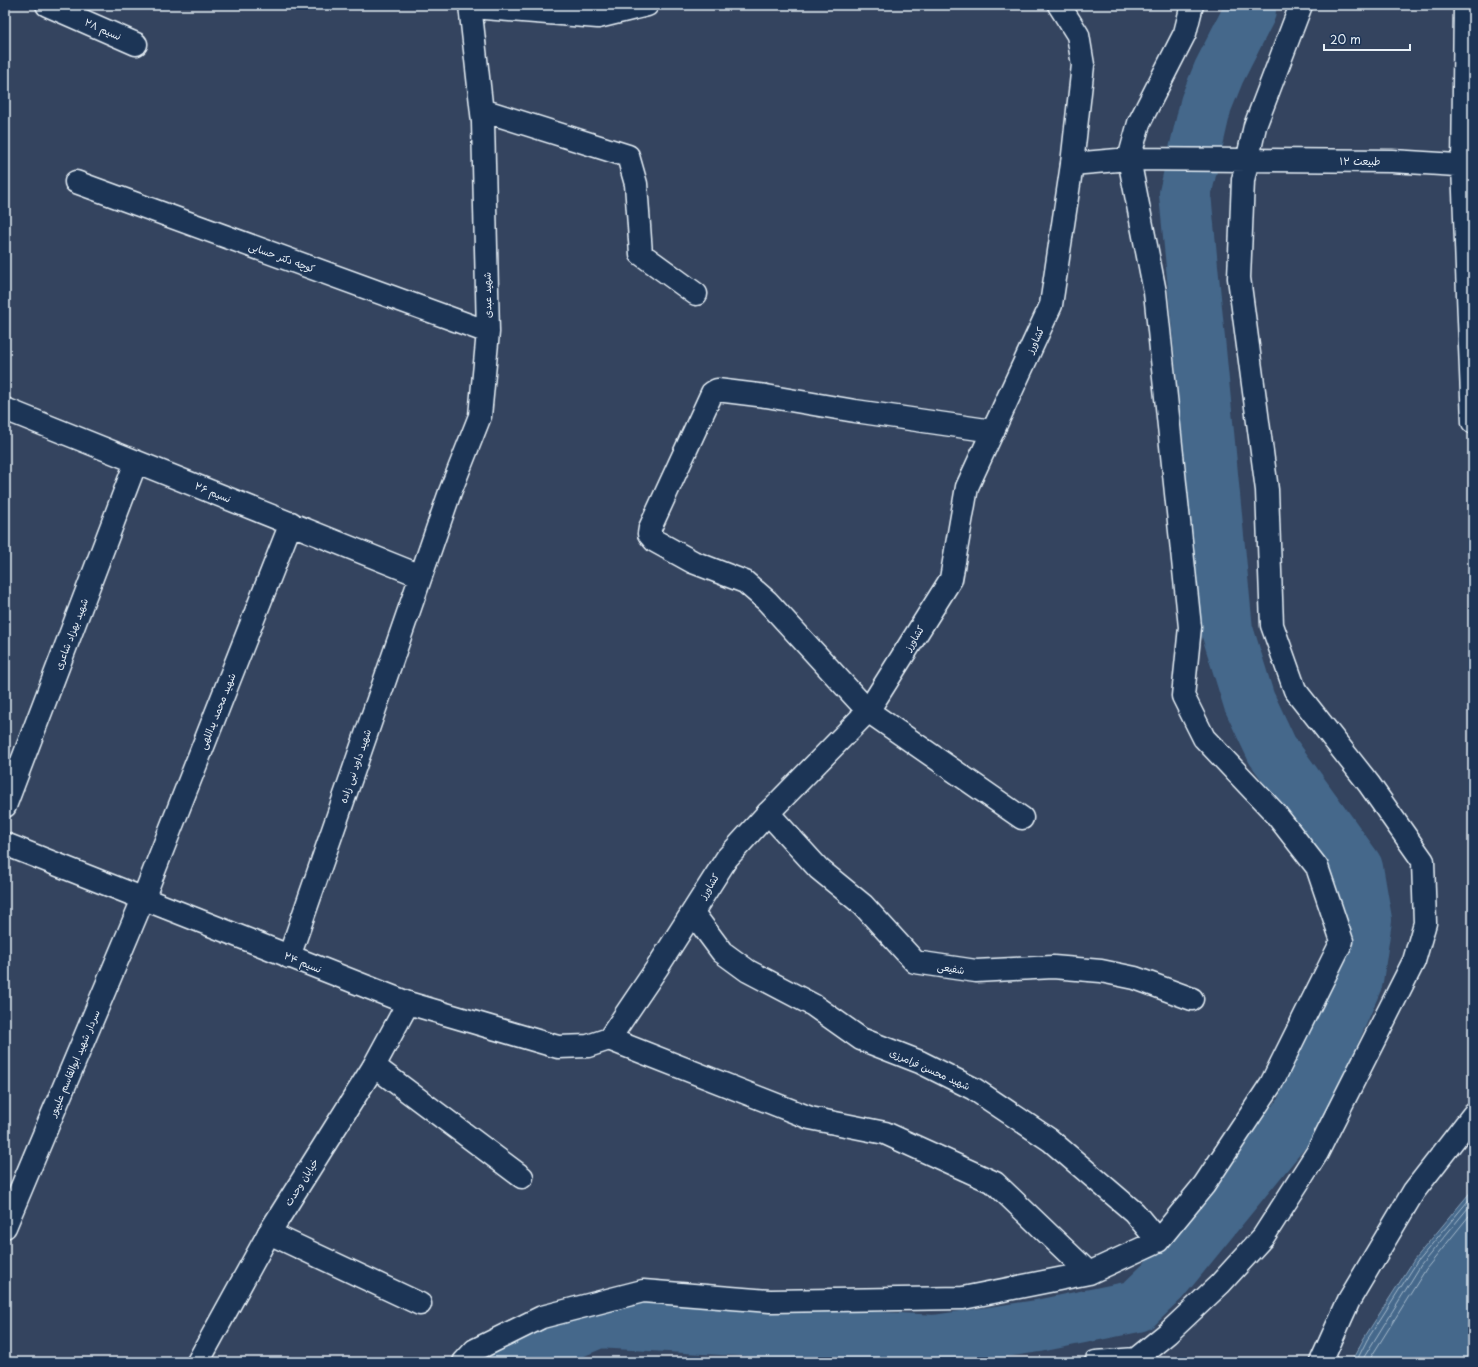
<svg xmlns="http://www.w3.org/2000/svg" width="1478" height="1367" viewBox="0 0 1478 1367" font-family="'Playpen Sans','Playpen Sans Arabic',sans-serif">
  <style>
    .water { fill: #44688b; stroke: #869fb7 }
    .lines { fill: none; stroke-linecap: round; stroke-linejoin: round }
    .shore { stroke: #a6bacc; stroke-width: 1 }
    .river { stroke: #44688b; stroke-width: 52 }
    .minor-casing { stroke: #e8f1f8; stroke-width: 25 }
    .tertiary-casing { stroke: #e8f1f8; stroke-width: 25 }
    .minor { stroke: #1d3557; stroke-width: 22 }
    .tertiary { stroke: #1d3557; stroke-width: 22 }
    .labels { text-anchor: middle; stroke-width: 3; stroke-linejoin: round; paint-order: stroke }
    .street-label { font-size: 10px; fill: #e8f1f8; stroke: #1d3557 }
  </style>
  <rect width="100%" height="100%" fill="#34445f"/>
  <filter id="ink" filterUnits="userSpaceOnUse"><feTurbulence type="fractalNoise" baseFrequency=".025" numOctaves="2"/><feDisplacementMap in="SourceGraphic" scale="8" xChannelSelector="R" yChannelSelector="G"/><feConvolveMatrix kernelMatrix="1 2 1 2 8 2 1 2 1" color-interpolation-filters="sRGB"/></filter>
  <g filter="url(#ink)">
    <path class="water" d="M1473,1189V1362H1351L1364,1338L1414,1260Z"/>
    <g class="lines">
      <path class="shore" d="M1356,1362L1367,1340L1417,1262L1473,1195
        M1361,1362L1421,1265L1473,1202
        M1368,1362L1426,1269L1473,1211"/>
      <path class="river" d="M511,1362L532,1350L598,1322L935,1341L1038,1326L1137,1306L1163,1281L1300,1113L1357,980L1366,920L1357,868L1272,750L1249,701L1227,630L1185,194L1206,104L1219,72L1250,11V5"/>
      <g class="minor-casing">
        <path id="minor" d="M47,5L136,44
          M1465,5L1463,166L1473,422
          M482,110L628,156L636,184L641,254L696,294
          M1072,164L1129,159L1392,161L1473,166
          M76,182L488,332
          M5,409L421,576
          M993,431L855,411L766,396L717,390L712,393L650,528L649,534L655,541L693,562L745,582L767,601L868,711L1022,818
          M5,806L136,462
          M768,813L819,869L863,905L915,962L976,971L1053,967L1101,971L1135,978L1192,999
          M693,913L722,952L748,971L813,1005L861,1039L920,1062L974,1089L1050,1140L1134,1212L1158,1241
          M289,957L450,492L480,416L488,332L483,122L470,5
          M609,1039L810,1118L885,1133L995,1183L1089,1273
          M374,1066L522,1177
          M5,1227L143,899L291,523
          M269,1233L420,1304
          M464,1362L475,1350L542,1317L643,1291L770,1301L963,1298L1089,1273L1158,1241L1204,1185L1271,1084L1342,941L1317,867L1275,813L1204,738L1183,696L1190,627L1155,292L1129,159L1139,123L1185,33L1192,5
          M1096,1362L1136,1359L1168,1333L1220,1284L1263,1237L1317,1153L1414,961L1425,923L1423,861L1369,784L1295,690L1272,625L1267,490L1239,278L1243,180L1255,126L1301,5
          M1321,1362L1349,1300L1414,1191L1473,1115"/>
      </g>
      <g class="tertiary-casing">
        <path id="tertiary" d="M476,5L484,8L598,17L647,5
          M5,844L408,1003L558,1047L588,1046L609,1039L657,968L727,858L768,813L868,711L951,579L967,487L1051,305L1072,164L1083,65L1078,35L1059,5
          M198,1362L269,1233L374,1066L408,1003"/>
      </g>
      <use href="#minor" class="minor"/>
      <use href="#tertiary" class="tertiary"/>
    </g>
  </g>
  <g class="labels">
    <g class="street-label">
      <text transform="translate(103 29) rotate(24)" y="4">نسیم ۲۸</text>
      <text x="1360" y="165">طبیعت ۱۲</text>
      <text transform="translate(282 257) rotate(20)" y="4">کوچه دکتر حسابی</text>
      <text transform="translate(487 295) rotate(-91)" y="4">شهید عبدی</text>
      <text transform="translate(1035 340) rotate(-65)" y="4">کشاورز</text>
      <text transform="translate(213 492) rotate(22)" y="4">نسیم ۲۶</text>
      <text transform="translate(71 634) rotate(-69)" y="4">شهید بهزاد شاعری</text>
      <text transform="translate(914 638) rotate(-58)" y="4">کشاورز</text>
      <text transform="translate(217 711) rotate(-68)" y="4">شهید محمد یداللهی</text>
      <text transform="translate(355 766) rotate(-71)" y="4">شهید داود نبی زاده</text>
      <text transform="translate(709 886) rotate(-58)" y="4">کشاورز</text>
      <text transform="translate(303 962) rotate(22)" y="4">نسیم ۲۴</text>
      <text transform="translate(951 968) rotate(9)" y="4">شفیعی</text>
      <text transform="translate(74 1063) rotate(-67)" y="4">سردار شهید ابوالقاسم علیپور</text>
      <text transform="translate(930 1069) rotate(24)" y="4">شهید محسن فرامرزی</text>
      <text transform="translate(301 1182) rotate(-58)" y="4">خیابان وحدت</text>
    </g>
  </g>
  <rect width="1478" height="1367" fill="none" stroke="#1d3557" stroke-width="20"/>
  <rect x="10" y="10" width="1458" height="1347" fill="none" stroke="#e8f1f8" stroke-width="1.5" filter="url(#ink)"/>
  <path d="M1324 44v6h86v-6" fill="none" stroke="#e8f1f8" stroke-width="2"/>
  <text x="1330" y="44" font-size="12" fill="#e8f1f8" stroke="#1d3557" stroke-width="3" paint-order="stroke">20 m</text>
</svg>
